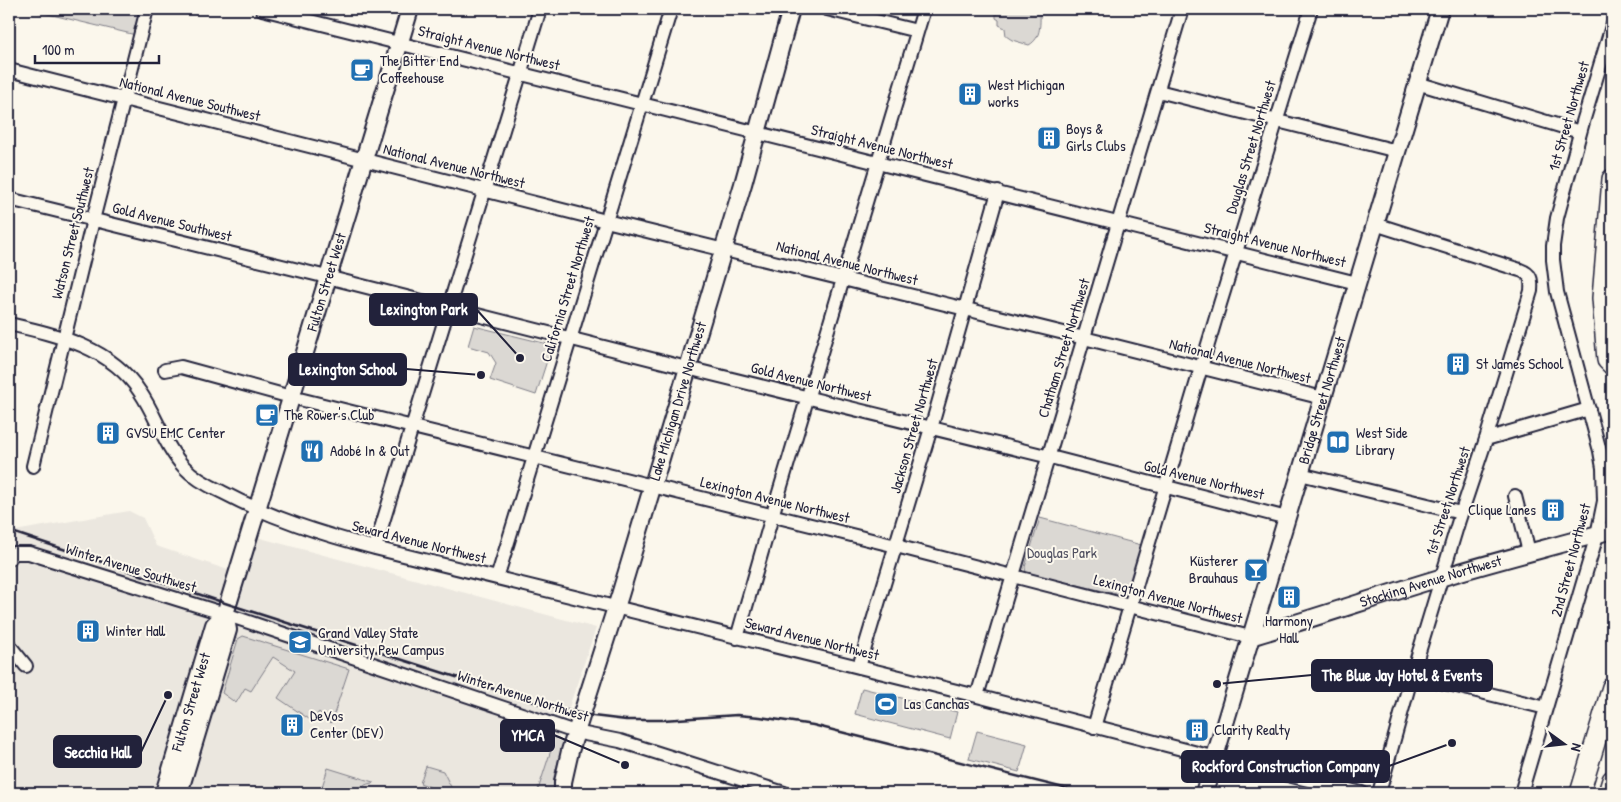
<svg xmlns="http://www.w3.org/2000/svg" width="1621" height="802" viewBox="0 0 1621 802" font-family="'Patrick Hand',sans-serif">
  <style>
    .built { fill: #ebe7df }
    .green { fill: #dbd8d3; stroke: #7e7d87 }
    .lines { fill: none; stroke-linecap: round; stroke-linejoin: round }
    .minor-casing { stroke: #22223b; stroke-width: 16 }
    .major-casing { stroke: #22223b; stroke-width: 20 }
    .highway-casing { stroke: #22223b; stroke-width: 22 }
    .minor { stroke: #fbf7ec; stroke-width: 12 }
    .major { stroke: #fbf7ec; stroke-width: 16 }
    .highway { stroke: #fbf7ec; stroke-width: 19 }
    .rail { stroke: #22223b; stroke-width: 2.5 }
    .labels { text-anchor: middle; stroke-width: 4; stroke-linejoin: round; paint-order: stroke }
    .street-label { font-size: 15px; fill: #22223b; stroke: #fbf7ec }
    .poi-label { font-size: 15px; fill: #22223b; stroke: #fbf7ec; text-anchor: start }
    .park-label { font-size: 15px; fill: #505061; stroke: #fbf7ec }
    .leader { fill: none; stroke: #22223b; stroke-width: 2 }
    .callout-dot { fill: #22223b; stroke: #fbf7ec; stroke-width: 2 }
    .callout { fill: #22223b; stroke: #22223b; stroke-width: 2 }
    .callout-label { font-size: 16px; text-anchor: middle; font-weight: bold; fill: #fff }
  </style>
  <rect width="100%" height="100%" fill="#fbf7ec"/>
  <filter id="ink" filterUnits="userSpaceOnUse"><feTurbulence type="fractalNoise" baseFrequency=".02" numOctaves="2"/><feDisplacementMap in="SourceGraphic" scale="10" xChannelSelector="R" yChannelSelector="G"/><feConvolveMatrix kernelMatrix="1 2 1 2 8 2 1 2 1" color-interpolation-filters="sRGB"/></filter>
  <g filter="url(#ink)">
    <path class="built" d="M129,511L143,518L156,546L237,573L249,535L596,628L552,757L547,793H9V532Z"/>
    <path class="green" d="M27,9H147L140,36Z
      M999,9H1040C1040,22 1042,38 1029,45L1012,40L1006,36L1005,28L999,25V20L996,18V11Z
      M474,326L552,345L536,395L490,380L496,363L489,352L468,346Z
      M1040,518L1145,546L1130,597L1026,573L1025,567Z
      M243,636L349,669L331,723L319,712L312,721L278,698L295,671L273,657L251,691L245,688L236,703L222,693L238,639Z
      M862,688L957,712L950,739L855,714Z
      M977,731L1027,744L1019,772L969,759Z
      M548,736L560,739L563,743L554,777V793H537L552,747L545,744Z
      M426,766L443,771L454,793H429L430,787L420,783Z
      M328,768L373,782V783C365,784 360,787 357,793H320Z"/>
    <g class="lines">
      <g class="minor-casing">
        <path id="minor" d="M262,9L1357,283
          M827,9L917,31
          M9,70L606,221L1072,335L1323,398
          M1417,83L1580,132
          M1158,91L1397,151
          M9,199L327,277L687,368L1058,459L1287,518
          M1375,224L1520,270C1531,274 1532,279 1531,291L1486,439L1459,520L1412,675L1379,793
          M9,324C57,335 111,347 140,392C156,415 165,447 184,467C194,478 209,486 222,492C271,518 322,534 375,548L977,696L1205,755L1362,793
          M165,370L181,367L291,397L896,546L1250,637
          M1486,439L1589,409
          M33,466L93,220L147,9
          M1300,474L1461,513
          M1515,496L1529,552
          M375,548L540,9
          M9,559L14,553H29L225,614L575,732L620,741L784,793
          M497,578L671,9
          M737,638L775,506L924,9
          M9,645L26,666
          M859,667L934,418L998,192
          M1412,675L1546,708
          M977,696L1182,9
          M1094,727L1220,304L1311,9
          M1521,793L1597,535L1604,501L1603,468L1600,451L1557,292L1553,260V246L1557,218L1583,122L1612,26"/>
      </g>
      <g class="major-casing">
        <g id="major">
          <path id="s1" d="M1250,637C1315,618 1379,596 1443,577C1499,560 1556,546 1612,530"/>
          <path id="s2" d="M164,793L214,625L225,614L410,9"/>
          <path d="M179,793L228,630L225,614"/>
          <path id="s3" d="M563,793V782L570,751L620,595L743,184L791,9"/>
          <path id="s4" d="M1204,793L1440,9"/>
        </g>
      </g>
      <g class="highway-casing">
        <path id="highway" d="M1612,179L1602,298L1607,360L1612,365
          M1580,793L1612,687
          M1608,793L1612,780"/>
      </g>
      <use href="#minor" class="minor"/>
      <use href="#major" class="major"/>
      <use href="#highway" class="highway"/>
      <path class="rail" d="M9,531L228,604L547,706L593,716L626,720H663L737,715L760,717L813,725L1084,793"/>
    </g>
  </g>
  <defs>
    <g id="cafe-square" transform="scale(1.25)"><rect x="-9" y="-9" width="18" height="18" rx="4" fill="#1f6fb2" stroke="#fbf7ec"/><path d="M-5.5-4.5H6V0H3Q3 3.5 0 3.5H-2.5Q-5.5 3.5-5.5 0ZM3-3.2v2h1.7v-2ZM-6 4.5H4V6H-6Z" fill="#fff"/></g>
    <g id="building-square" transform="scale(1.25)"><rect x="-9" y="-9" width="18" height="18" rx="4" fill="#1f6fb2" stroke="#fbf7ec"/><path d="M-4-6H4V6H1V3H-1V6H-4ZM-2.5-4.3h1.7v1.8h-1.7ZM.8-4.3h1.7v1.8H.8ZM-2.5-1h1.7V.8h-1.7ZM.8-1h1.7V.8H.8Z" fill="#fff"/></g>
    <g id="library-square" transform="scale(1.25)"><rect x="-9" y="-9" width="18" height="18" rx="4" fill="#1f6fb2" stroke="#fbf7ec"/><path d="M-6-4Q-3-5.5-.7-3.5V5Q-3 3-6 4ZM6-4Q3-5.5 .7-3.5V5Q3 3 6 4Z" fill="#fff"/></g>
    <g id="restaurant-square" transform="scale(1.25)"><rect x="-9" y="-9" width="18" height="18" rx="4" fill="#1f6fb2" stroke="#fbf7ec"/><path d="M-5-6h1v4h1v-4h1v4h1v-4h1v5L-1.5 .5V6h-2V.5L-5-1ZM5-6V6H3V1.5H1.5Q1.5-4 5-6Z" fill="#fff"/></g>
    <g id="bar-square" transform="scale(1.25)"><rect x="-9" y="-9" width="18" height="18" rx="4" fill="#1f6fb2" stroke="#fbf7ec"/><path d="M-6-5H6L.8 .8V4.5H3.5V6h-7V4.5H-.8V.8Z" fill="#fff"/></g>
    <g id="university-square" transform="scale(1.25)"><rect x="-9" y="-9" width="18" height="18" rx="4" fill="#1f6fb2" stroke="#fbf7ec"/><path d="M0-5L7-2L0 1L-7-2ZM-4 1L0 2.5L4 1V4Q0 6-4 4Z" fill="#fff"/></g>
    <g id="stadium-square" transform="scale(1.25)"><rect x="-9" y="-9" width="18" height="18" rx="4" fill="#1f6fb2" stroke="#fbf7ec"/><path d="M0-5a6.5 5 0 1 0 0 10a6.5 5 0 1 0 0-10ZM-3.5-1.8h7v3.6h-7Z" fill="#fff"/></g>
  </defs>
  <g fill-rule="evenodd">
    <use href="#cafe-square" x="362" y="70"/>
    <use href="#building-square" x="970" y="94"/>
    <use href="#building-square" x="1049" y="138"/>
    <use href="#building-square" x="1458" y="364"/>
    <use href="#cafe-square" x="267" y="415"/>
    <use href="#building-square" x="108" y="433"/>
    <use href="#library-square" x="1338" y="442"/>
    <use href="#restaurant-square" x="312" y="451"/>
    <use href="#building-square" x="1553" y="510"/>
    <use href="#bar-square" x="1256" y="570"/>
    <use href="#building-square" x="1289" y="597"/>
    <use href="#building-square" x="88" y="631"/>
    <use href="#university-square" x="300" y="642"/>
    <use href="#stadium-square" x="886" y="704"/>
    <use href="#building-square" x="292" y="725"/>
    <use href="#building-square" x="1197" y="730"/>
  </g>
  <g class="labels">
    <g class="street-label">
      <text transform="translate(489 48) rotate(14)" y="5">Straight Avenue Northwest</text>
      <text transform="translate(190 99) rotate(14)" y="5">National Avenue Southwest</text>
      <text transform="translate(1569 116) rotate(-74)" y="5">1st Street Northwest</text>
      <text transform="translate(882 147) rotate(14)" y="5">Straight Avenue Northwest</text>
      <text transform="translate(1251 147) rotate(-73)" y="5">Douglas Street Northwest</text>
      <text transform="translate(454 166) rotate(14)" y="5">National Avenue Northwest</text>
      <text transform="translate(172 222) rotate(14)" y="5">Gold Avenue Southwest</text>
      <text transform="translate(73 233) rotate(-76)" y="5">Watson Street Southwest</text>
      <text transform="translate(1275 245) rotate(14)" y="5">Straight Avenue Northwest</text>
      <text transform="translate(847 263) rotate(14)" y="5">National Avenue Northwest</text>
      <text dy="5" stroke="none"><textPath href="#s2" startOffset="538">Fulton Street West</textPath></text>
      <text transform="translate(568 289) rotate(-73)" y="5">California Street Northwest</text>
      <text transform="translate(1064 348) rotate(-73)" y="5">Chatham Street Northwest</text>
      <text transform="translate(1240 361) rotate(14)" y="5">National Avenue Northwest</text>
      <text transform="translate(811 382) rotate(14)" y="5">Gold Avenue Northwest</text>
      <text dy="5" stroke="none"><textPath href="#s3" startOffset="409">Lake Michigan Drive Northwest</textPath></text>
      <text dy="5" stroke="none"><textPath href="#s4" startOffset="410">Bridge Street Northwest</textPath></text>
      <text transform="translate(914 426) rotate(-74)" y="5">Jackson Street Northwest</text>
      <text transform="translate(1204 480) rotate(14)" y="5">Gold Avenue Northwest</text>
      <text transform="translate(775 500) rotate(14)" y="5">Lexington Avenue Northwest</text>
      <text transform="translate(1448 501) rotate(-72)" y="5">1st Street Northwest</text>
      <text transform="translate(419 542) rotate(14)" y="5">Seward Avenue Northwest</text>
      <text transform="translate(1571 560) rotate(-75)" y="5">2nd Street Northwest</text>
      <text transform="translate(131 568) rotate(17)" y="5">Winter Avenue Southwest</text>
      <text dy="5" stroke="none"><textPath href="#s1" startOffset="189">Stocking Avenue Northwest</textPath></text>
      <text transform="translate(1168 599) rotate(15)" y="5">Lexington Avenue Northwest</text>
      <text transform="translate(812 639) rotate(14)" y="5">Seward Avenue Northwest</text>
      <text transform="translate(523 696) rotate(18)" y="5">Winter Avenue Northwest</text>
      <text dy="5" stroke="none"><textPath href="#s2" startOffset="95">Fulton Street West</textPath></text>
    </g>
    <g class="poi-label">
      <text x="380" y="66">The Bitter End<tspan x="380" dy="17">Coffeehouse</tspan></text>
      <text x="988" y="90">West Michigan<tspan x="988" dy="17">works</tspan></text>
      <text x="1066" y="134">Boys &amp;<tspan x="1066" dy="17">Girls Clubs</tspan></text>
      <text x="1476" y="369">St James School</text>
      <text x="284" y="420">The Rower's Club</text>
      <text x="126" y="438">GVSU EMC Center</text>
      <text x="1356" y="438">West Side<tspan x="1356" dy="17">Library</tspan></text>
      <text x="330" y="456">Adobé In &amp; Out</text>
      <text x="1536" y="515" text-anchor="end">Clique Lanes</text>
      <text x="1238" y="566" text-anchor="end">Küsterer<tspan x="1238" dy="17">Brauhaus</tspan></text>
      <text x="1289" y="626" text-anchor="middle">Harmony<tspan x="1289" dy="17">Hall</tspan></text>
      <text x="106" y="636">Winter Hall</text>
      <text x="318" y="638">Grand Valley State<tspan x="318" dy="17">University Pew Campus</tspan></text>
      <text x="904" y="709">Las Canchas</text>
      <text x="310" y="721">DeVos<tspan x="310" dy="17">Center (DEV)</tspan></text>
      <text x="1214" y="735">Clarity Realty</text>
    </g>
    <g class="park-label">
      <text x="1062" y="558">Douglas Park</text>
    </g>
  </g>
  <path class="leader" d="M520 358L477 310M481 375L406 369M1217 684L1312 675M625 765L554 735M168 695L141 752M1452 743L1389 766"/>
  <g class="callout-dot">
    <circle cx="520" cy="358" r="5"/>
    <circle cx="481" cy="375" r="5"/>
    <circle cx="1217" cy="684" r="5"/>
    <circle cx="625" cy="765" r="5"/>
    <circle cx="168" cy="695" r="5"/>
    <circle cx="1452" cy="743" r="5"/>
  </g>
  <g class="callout">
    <rect x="370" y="294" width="107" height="31" rx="5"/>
    <rect x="289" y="354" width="117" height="31" rx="5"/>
    <rect x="1312" y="660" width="180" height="31" rx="5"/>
    <rect x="501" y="720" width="53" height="31" rx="5"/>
    <rect x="54" y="736" width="87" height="31" rx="5"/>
    <rect x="1182" y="751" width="207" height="31" rx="5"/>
  </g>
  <g class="callout-label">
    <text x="424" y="315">Lexington Park</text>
    <text x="348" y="375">Lexington School</text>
    <text x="1402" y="681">The Blue Jay Hotel &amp; Events</text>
    <text x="528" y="741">YMCA</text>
    <text x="98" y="758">Secchia Hall</text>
    <text x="1286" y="772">Rockford Construction Company</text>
  </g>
  <rect width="1621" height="802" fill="none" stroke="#fbf7ec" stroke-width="30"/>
  <rect x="15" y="15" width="1591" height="772" fill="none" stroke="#22223b" stroke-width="2" filter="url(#ink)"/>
  <g transform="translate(1564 744) rotate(105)" stroke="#fbf7ec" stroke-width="4" paint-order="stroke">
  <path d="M0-4L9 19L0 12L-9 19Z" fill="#22223b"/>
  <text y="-8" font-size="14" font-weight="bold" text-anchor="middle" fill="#22223b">N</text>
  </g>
  <path d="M35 55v8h124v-8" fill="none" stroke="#22223b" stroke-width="2.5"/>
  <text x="42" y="55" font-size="15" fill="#22223b" stroke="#fbf7ec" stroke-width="4" paint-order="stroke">100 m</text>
</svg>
